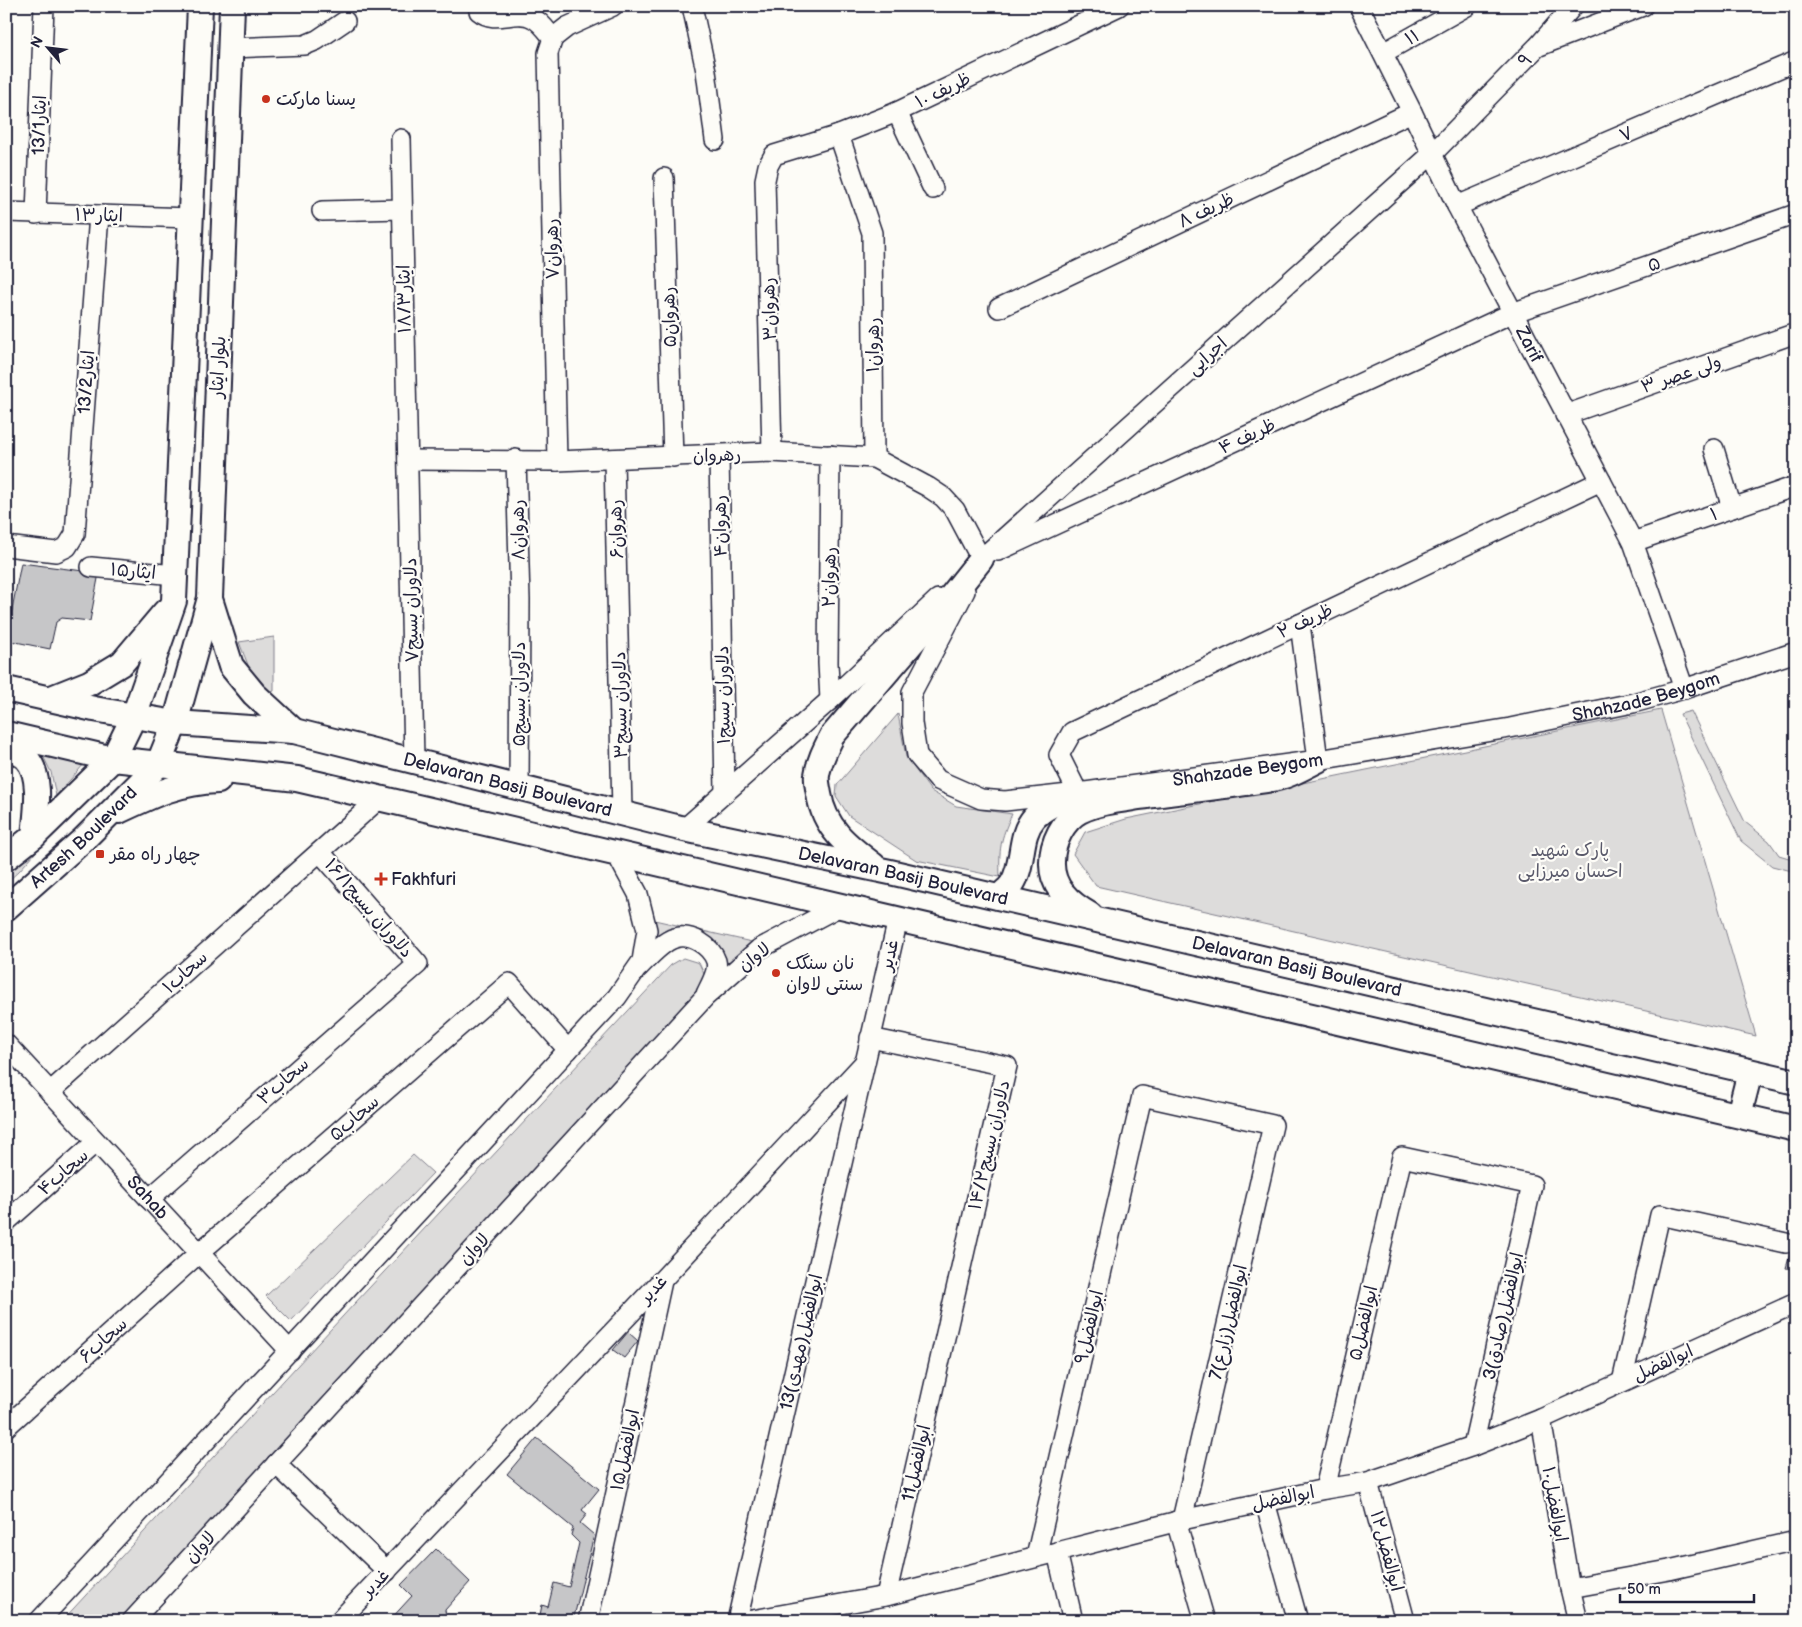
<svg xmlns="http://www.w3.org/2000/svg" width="1802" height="1627" viewBox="0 0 1802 1627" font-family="'Balsamiq Sans','Playpen Sans Arabic',sans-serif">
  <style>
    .green { fill: #dddcdb; stroke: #807f8b }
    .building { fill: #c6c6c8; stroke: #22223b }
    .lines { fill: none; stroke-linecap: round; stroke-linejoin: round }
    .minor-casing { stroke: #22223b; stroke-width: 22 }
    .major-casing { stroke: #22223b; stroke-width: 28 }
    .minor { stroke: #fdfcf7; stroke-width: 19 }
    .major { stroke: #fdfcf7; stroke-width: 24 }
    .poi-dot { fill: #c8321e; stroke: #fdfcf7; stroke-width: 2 }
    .labels { text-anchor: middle; stroke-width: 4.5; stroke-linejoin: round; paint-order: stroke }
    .street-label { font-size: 18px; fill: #22223b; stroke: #fdfcf7 }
    .poi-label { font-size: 18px; fill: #22223b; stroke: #fdfcf7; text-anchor: start }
    .park-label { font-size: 18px; fill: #5a5a6b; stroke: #fdfcf7 }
  </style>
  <rect width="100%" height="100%" fill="#fdfcf7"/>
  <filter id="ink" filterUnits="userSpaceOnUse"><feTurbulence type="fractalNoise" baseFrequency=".02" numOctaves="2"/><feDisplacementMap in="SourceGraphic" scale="10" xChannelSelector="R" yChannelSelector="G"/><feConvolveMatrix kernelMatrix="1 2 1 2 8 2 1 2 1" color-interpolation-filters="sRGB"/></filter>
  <g filter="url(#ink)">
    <path class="green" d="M274,637V691L268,693L250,670L239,642Z
      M1661,710L1756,1036L1096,886L1073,854L1085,832L1126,819Z
      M1691,711L1745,822L1769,841L1779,855L1792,859L1796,858V872L1772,866L1741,841L1680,714Z
      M898,714L906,757L931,791L956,806L1012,814C1000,840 999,849 1000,877L916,860L849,816L836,796L837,785Z
      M41,752L84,764L56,796L51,772Z
      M102,782L103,786L101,789L59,826L19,871L6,883V865Z
      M650,919L756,943L728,966L724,954L716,945L655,946Z
      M683,958L699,963L705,976L698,992L121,1621H62L355,1303L671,965Z
      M413,1155L433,1173L291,1321L266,1296Z"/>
    <path class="building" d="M21,563L99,573L90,621L62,618L56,622L50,649L6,640Z
      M6,608L12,609L6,637Z
      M1796,1234V1270L1786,1268Z
      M628,1332L638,1341L624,1358L613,1350Z
      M537,1438L599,1489L582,1510L587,1514L580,1523L594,1535L573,1621H547L548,1616L540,1615L542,1605L548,1607L554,1583L569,1587L579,1543L571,1535L573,1528L507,1474Z
      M436,1549L470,1582L445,1610L446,1616L441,1621H389L412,1596L401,1585Z"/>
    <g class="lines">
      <g class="minor-casing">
        <g id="minor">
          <path d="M478,6L479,11C496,25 516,8 533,18C541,22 547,31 553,38"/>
          <path d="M692,6L706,71L715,140"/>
          <path id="s1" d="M1359,6L1412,112L1457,206L1633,542L1684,689"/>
          <path d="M553,38L548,53L557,461"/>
          <path d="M553,38L567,27L613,6"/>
          <path d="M1539,45L1573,6"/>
          <path d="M231,48L305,45L317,40L345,21"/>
          <path d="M1383,53L1467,6"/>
          <path d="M897,112L933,189"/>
          <path d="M839,135L872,233L874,458"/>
          <path d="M401,139L414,760"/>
          <path d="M664,178L673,457"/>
          <path d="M1457,206L1796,61"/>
          <path d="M322,211L402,209"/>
          <path d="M6,212L191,218"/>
          <path d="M36,214L44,6"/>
          <path d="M999,308L1412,112"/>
          <path d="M1565,415L1796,333"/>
          <path d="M1714,449L1732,508"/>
          <path d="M772,452L765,180L768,166L774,155L839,135L897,112L1119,6"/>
          <path d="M719,455L725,793"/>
          <path d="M516,459L520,600L519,788"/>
          <path d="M614,459L622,812"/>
          <path d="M408,460L557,461L772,452L874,458L928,487L943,497L955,510L981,559"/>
          <path d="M1633,542L1796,486"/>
          <path d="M6,546L56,552L67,547L75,534L99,215"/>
          <path d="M998,551L1512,313L1796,214"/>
          <path d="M91,567L175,575"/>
          <path d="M971,568L1432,154L1537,47L1643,6"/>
          <path id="s2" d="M965,591L912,692V723L917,755L938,780L981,799L1005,801L1078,793L1318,760L1510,728L1633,703L1684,689L1796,652"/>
          <path d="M1300,624L1318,760"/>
          <path d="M830,700L828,663L830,455"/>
          <path d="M1078,793L1059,755L1072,732L1601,481"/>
          <path d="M684,829L830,700L938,599"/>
          <path d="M639,967C648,958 663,941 675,938C691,933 711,946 716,961C719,971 710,985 706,994"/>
          <path d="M870,1038L1007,1066L886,1596"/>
          <path id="s3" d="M6,1044L290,1351"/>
          <path d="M50,1092L380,798"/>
          <path d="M149,1199L418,964L320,852"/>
          <path d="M6,1222L96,1142"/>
          <path d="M1622,1382L1660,1215L1786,1243"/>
          <path d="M1541,1419L1570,1588L1578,1621"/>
          <path d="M6,1427L199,1253L509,983L568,1050"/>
          <path d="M276,1464L387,1571"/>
          <path d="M1368,1482L1405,1621"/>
          <path d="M1325,1489L1402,1157L1532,1185L1473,1446"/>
          <path d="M1265,1502L1298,1621"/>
          <path d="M1176,1521L1205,1621"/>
          <path d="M1057,1552L1073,1621"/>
          <path d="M1036,1557L1142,1096L1273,1125L1182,1520"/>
          <path d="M1570,1588L1669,1570L1796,1541"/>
          <path d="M39,1621L617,997L642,961L647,930L638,894L616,853"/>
          <path d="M132,1621L705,997L759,949L840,906"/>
          <path d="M339,1621L662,1280L865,1062"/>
          <path d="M588,1621L662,1281"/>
          <path d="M737,1621L898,919"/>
          <path d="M747,1621L886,1596L1182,1520L1325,1489L1368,1482L1473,1446L1541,1419L1796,1303"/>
        </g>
      </g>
      <g class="major-casing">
        <g id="major">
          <path d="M210,599L231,666L254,694L294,731"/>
          <path id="s4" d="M6,689L94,709L175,723L294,731L684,829L890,872L1796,1082"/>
          <path d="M49,699L89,683L122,663L165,612"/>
          <path d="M6,734L113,759L297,779L1796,1129"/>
          <path d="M6,744C12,749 20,753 26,758C43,775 36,814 34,836"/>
          <path d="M119,811C153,795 180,782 218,781"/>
          <path d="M6,858L34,836L113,759L134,716L174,601L200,6"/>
          <path d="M873,865C848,846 824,828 819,794C818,788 816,781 817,775C819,761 826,748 832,736L942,608L981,559"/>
          <path d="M999,897C1003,893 1009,889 1012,884C1025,864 1018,836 1034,818C1045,806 1063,800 1078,793"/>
          <path id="s5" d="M6,908L84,839L158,765L175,723L210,598L232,6"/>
          <path d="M1090,915C1069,903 1051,887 1052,862C1052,843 1063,820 1080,811C1098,802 1120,800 1140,797C1184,790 1228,787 1272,779C1287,777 1304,767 1318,760"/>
          <path d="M1739,1115L1750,1072"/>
        </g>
      </g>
      <use href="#minor" class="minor"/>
      <use href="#major" class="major"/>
    </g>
  </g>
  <g class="poi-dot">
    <circle cx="266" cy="99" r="5"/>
    <rect x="95" y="849" width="10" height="10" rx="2.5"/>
    <path d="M378.5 871.5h5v5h5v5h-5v5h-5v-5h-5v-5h5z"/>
    <circle cx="776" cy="973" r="5"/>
  </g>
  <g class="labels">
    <g class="street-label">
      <text transform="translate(1412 37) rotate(-29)" y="6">۱۱</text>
      <text transform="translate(1525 60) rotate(-45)" y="6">۹</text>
      <text transform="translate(943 90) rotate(-26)" y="6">ظریف ۱۰</text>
      <text transform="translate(39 125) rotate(-88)" y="6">ایثار13/1</text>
      <text transform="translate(1626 134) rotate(-23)" y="6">۷</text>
      <text transform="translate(1206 210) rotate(-25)" y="6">ظریف ۸</text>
      <text transform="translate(99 215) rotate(1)" y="6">ایثار۱۳</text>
      <text transform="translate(552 249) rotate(-91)" y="6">رهروان۷</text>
      <text transform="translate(1654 264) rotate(-19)" y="6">۵</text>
      <text transform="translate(404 299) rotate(-91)" y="6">ایثار۱۸/۳</text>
      <text transform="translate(769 309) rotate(-92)" y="6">رهروان۳</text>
      <text transform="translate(669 317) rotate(-92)" y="6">رهروان۵</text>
      <text dy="6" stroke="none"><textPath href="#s1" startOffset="379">Zarif</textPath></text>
      <text transform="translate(873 345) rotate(-90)" y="6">رهروان۱</text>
      <text transform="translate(1207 356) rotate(-42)" y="6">اجرایی</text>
      <text transform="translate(218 367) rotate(-87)" y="6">بلوار ایثار</text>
      <text transform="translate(1681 374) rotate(-19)" y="6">ولی عصر ۳</text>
      <text transform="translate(86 382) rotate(-86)" y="6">ایثار13/2</text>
      <text transform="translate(1247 436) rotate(-25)" y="6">ظریف ۴</text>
      <text transform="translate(717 455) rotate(-2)" y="6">رهروان</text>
      <text transform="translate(1714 514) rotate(-19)" y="6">۱</text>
      <text transform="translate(720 526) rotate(-91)" y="6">رهروان۴</text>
      <text transform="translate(616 529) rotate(-92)" y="6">رهروان۶</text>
      <text transform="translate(518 530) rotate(-91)" y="6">رهروان۸</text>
      <text transform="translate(133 571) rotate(5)" y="6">ایثار۱۵</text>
      <text transform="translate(829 577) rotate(-89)" y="6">رهروان۲</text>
      <text transform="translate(411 610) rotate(-91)" y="6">دلاوران بسیج۷</text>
      <text transform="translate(1305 621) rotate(-25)" y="6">ظریف ۲</text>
      <text transform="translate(519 694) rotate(-90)" y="6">دلاوران بسیج۵</text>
      <text transform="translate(723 695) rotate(-91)" y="6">دلاوران بسیج۱</text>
      <text dy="6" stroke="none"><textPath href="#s2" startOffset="931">Shahzade Beygom</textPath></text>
      <text transform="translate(620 705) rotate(-91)" y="6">دلاوران بسیج۳</text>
      <text dy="6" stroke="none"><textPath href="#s2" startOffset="526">Shahzade Beygom</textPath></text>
      <text dy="6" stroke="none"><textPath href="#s4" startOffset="512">Delavaran Basij Boulevard</textPath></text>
      <text dy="6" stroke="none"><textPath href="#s5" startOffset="105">Artesh Boulevard</textPath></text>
      <text dy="6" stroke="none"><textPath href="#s4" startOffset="918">Delavaran Basij Boulevard</textPath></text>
      <text transform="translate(369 908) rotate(49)" y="6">دلاوران بسیج۱۶/۱</text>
      <text transform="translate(889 955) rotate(-77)" y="6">غدیر</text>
      <text transform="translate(754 957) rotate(-37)" y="6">لاوان</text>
      <text dy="6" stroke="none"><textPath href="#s4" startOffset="1322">Delavaran Basij Boulevard</textPath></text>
      <text transform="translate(185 972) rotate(-42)" y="6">۱سحاب</text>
      <text transform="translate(283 1081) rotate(-41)" y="6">۳سحاب</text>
      <text transform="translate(354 1118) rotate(-41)" y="6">۵سحاب</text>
      <text transform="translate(989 1145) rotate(-77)" y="6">۱۴/۲دلاوران بسیج</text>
      <text transform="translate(63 1172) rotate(-41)" y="6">۴سحاب</text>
      <text dy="6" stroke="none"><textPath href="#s3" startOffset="209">Sahab</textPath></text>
      <text transform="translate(474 1249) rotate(-47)" y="6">لاوان</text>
      <text transform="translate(653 1289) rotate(-47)" y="6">غدیر</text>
      <text transform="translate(1503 1316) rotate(-77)" y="6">3ابوالفضل(صادق)</text>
      <text transform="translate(1228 1322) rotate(-77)" y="6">7ابوالفضل(زارع)</text>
      <text transform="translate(1363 1323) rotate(-77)" y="6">ابوالفضل۵</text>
      <text transform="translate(1089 1327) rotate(-77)" y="6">ابوالفضل۹</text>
      <text transform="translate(103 1340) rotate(-42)" y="6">۶سحاب</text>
      <text transform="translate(801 1342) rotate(-77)" y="6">13ابوالفضل(مهدی)</text>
      <text transform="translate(1663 1363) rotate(-25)" y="6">ابوالفضل</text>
      <text transform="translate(625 1450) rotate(-78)" y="6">ابوالفضل۱۵</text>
      <text transform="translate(916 1463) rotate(-77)" y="6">11ابوالفضل</text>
      <text transform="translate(1283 1498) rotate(-12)" y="6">ابوالفضل</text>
      <text transform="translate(1555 1504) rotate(80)" y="6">ابوالفضل۱۰</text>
      <text transform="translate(200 1547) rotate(-47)" y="6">لاوان</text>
      <text transform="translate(1387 1551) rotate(75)" y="6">ابوالفضل۱۲</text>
      <text transform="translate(375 1583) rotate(-46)" y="6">غدیر</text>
    </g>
    <g class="poi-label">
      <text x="276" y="105">یسنا مارکت</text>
      <text x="110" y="860">چهار راه مقر‍</text>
      <text x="391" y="885">Fakhfuri</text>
      <text x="786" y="969">نان سنگک<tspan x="786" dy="21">سنتی لاوان</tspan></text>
    </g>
    <g class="park-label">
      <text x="1570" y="856">پارک شهید<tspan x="1570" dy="21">احسان میرزایی</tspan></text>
    </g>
  </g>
  <rect width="1802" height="1627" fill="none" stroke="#fdfcf7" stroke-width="25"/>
  <rect x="12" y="12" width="1777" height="1602" fill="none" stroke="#22223b" stroke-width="2" filter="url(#ink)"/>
  <g transform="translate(48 48) rotate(298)" stroke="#fdfcf7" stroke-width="4" paint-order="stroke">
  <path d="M0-4L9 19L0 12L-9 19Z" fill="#22223b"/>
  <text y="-8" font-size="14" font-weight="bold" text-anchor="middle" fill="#22223b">N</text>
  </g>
  <path d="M1620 1594v8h134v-8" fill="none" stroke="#22223b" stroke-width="2.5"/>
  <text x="1627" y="1594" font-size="15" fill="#22223b" stroke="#fdfcf7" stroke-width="4" paint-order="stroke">50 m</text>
</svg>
